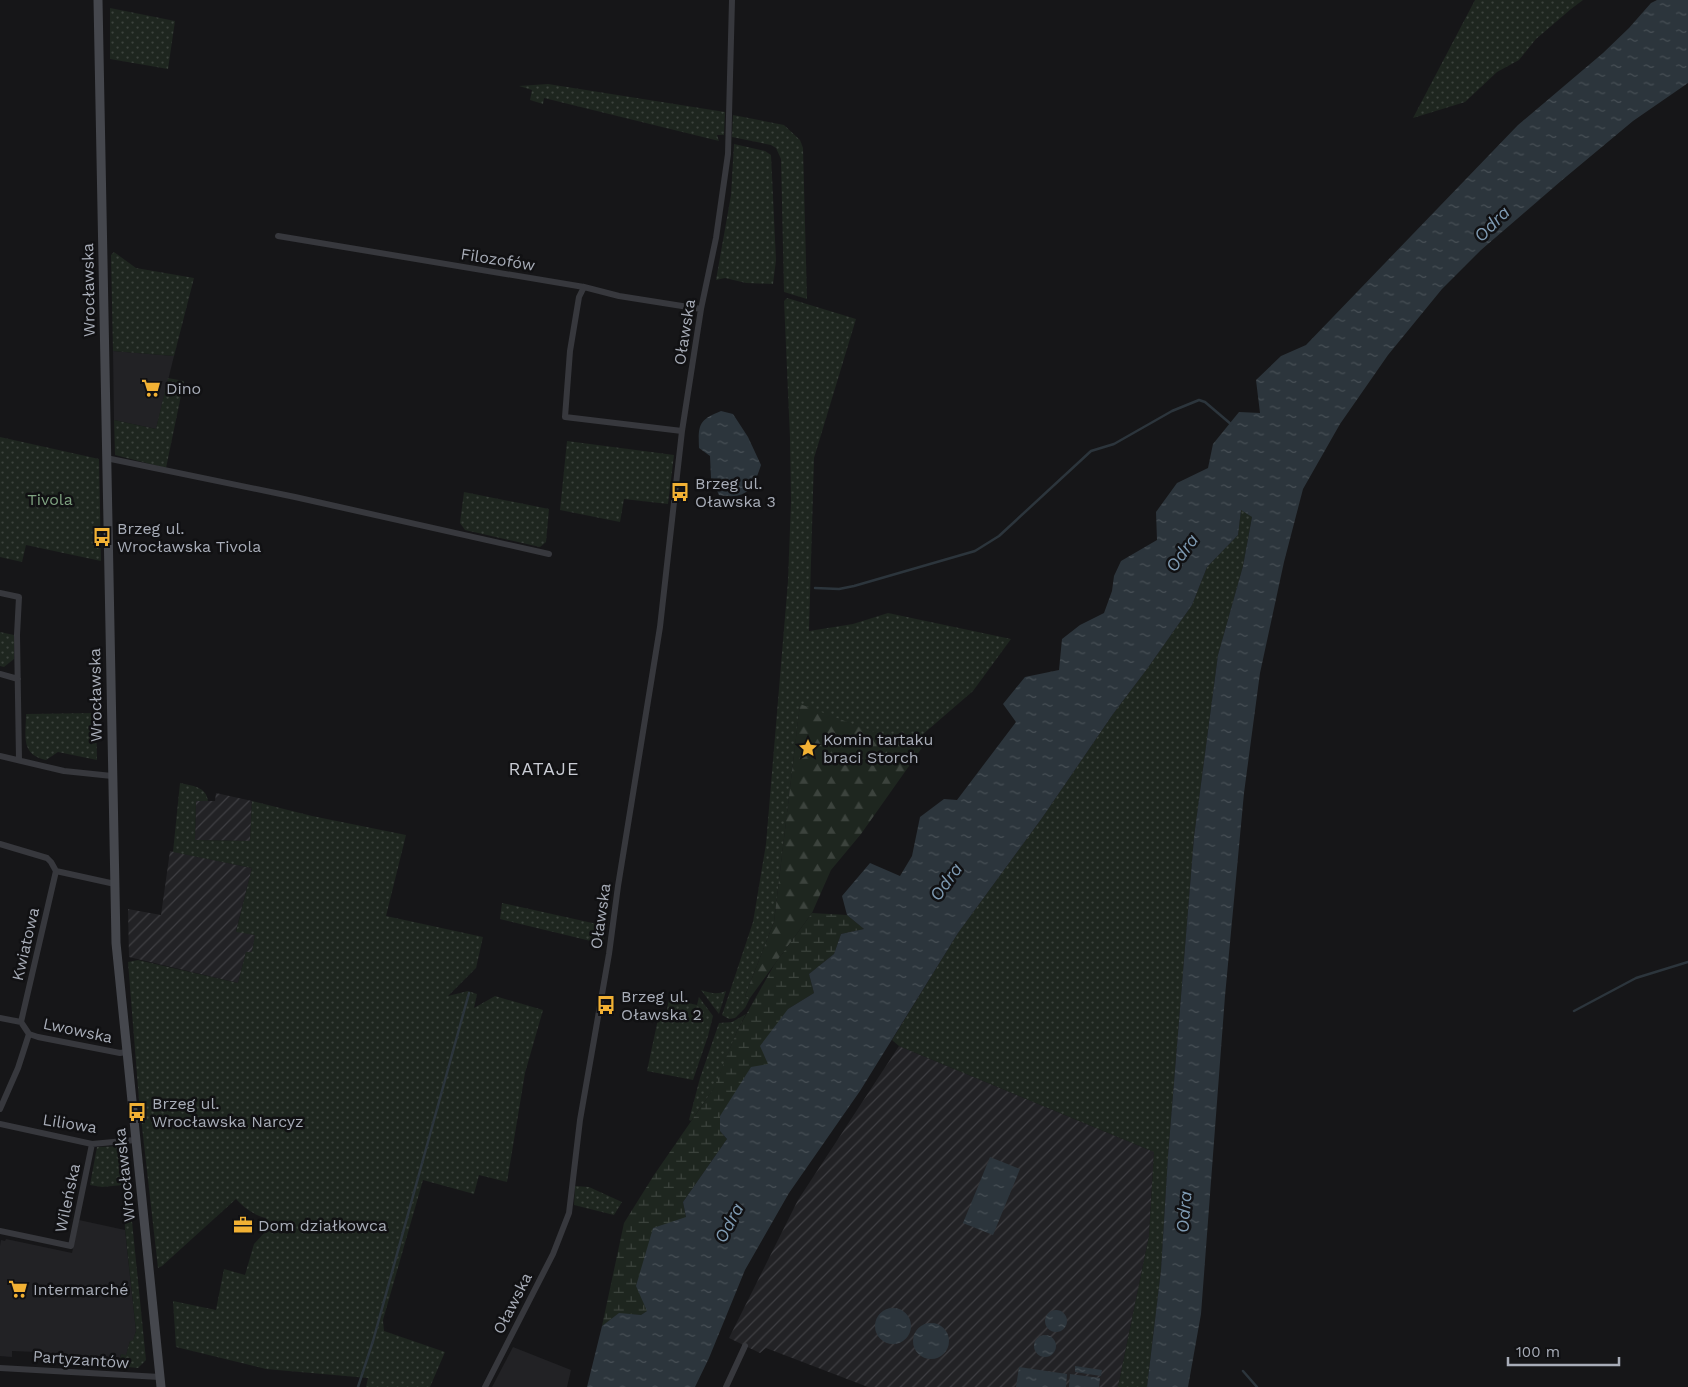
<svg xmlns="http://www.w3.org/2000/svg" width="1688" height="1387" viewBox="0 0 1688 1387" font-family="'Work Sans',sans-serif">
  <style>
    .built { fill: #222225 }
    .industrial { fill: url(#industrial-furrows) }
    .green { fill: url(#green-dots) }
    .forest { fill: url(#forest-firs) }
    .wetland { fill: url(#wetland-marsh) }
    .water { fill: url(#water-ripples) }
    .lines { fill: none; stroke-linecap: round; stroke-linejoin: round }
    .stream { stroke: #2c353c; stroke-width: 2.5 }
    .street { stroke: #37383d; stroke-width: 6 }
    .secondary { stroke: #45474d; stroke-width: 9 }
    .labels { text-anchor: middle; stroke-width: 5; stroke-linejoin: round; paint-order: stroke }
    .street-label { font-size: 16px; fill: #a8adb8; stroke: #111113 }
    .poi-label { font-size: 16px; fill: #a8adb8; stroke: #111113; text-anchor: start }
    .park-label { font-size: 16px; fill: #7fa381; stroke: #111113 }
    .water-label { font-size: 18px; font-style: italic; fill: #7f9bb3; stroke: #111113 }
    .neighbourhood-label { font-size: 18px; letter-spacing: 1px; fill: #c9ccd4; stroke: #111113 }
  </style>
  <defs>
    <pattern id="industrial-furrows" width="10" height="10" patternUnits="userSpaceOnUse" patternTransform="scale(1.25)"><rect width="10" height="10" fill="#222225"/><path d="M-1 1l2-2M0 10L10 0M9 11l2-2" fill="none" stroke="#3f3f43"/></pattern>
    <pattern id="green-dots" width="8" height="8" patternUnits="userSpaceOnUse" patternTransform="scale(1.25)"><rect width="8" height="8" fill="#1e261f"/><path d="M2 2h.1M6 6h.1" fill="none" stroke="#3c433d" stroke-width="1.8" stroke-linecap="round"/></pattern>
    <pattern id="forest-firs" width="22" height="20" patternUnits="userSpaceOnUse" patternTransform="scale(1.25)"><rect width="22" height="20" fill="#1e261f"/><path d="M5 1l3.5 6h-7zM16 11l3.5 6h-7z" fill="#3c433d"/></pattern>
    <pattern id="wetland-marsh" width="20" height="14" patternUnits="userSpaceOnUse" patternTransform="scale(1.25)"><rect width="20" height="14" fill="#1e261f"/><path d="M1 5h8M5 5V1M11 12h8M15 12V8" fill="none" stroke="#3c433d"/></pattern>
    <pattern id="water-ripples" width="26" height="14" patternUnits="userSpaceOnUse" patternTransform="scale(1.25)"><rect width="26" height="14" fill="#2c353c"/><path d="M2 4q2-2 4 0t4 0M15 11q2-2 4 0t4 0" fill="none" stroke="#485056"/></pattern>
  </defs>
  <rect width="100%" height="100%" fill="#161618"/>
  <path class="built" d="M113,351L174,356L156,429L114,420Z
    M79,1220L125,1230L136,1331L133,1341H130L126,1356L121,1354L120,1359L37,1357V1352L12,1351V1357L0,1356V1246L1,1240L5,1241L6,1239L72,1253Z
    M513,1347L571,1370L567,1387H492Z"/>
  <path class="industrial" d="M216,793L252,801L250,841L195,840L196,801H215Z
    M170,851L252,868L236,931L255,935L252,952H246L238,983L129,957L128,909L161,915Z
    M899,1046L1154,1152L1149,1236L1118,1387H868L766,1348L760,1353L729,1338L798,1200Z"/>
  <path class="green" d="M1475,0H1583L1571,9L1536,39L1519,60L1497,72L1465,102L1413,118Z
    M110,8L175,21L168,69L110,59Z
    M548,84L725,112L724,135H717L719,141L544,98L543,104L530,100L532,90L519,86Z
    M733,115L784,125L800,140L803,148L807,299L784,292L781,159L776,148L771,145L732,137Z
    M734,144L765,151L771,155L776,260L773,284L746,283L725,278L716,280L731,195Z
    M114,252L136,268L194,278L174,356L113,351L111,255Z
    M787,298L856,319L814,458L809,631L853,624L888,613L1011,639L973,691L922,735L879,734L800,705L774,922L745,996L750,998L745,1008L735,1018L729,1019L722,1015L753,922L766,844L788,581L791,502L790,438L784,301Z
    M168,378L184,381L166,468L115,455L114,420L156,429Z
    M0,437L99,459L101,561L26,545L22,562L0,557Z
    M567,441L674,455L668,504L624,499L620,522L560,510Z
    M464,492L549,509L546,542L540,547L465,530L460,523Z
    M1241,509L1252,517L1243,566L1218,655L1194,837L1168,1156L1161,1270L1147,1387H1118L1149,1236L1154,1152L899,1046L892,1040L958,933L1042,818L1113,714L1147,669L1192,605L1207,567L1238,535Z
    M0,632L14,635V659L4,667L0,666Z
    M96,713L97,760L58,752L46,760C20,754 26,736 26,714Z
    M180,783C192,786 206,786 208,801H196L195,840L250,841L252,801L312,816L406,835L386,916L483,937L476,968L448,996L468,991L477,994L474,1008L495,996L543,1010L525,1073L507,1182L479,1175L474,1194L423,1180L383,1320L384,1331L445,1352L430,1387H366L368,1378L266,1369L176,1347L173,1301L216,1310L224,1269L245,1275L254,1244L265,1232L266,1218C254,1215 244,1208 236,1199L162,1266L158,1268L139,1100L128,962L138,960L238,983L246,952H252L255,935L236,932L252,868L173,852Z
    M502,903L606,926L603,944L500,919Z
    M701,990C710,993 717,995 726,991L719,1014Z
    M699,997L713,1016L708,1036L693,1080L647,1071L658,1019L665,1020L669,999L697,1005Z
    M746,1014L737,1031L715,1087L691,1121L689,1120L700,1078L719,1023L732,1022Z
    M122,1146L125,1147V1152L146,1360L138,1368L128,1367L120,1359L121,1354L126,1355L130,1341L133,1340L136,1331L125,1229L123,1185L102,1187L90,1185L97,1147Z
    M575,1186L589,1187L622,1202L614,1215L574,1205Z"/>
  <path class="forest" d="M800,704L879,734L922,735L926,742L861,834L831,870L812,913L750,998L745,996L774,922Z"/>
  <path class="wetland" d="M812,913L847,915L864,929L841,934L834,954L809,974L814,993L788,1009L768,1065L720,1116V1131L727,1139L683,1202L686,1217L647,1311L641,1315L619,1314L602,1326L624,1223L654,1175L714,1088L737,1031L774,965Z"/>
  <path class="water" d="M1657,0H1688V83L1633,121L1561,181L1481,250L1442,289L1388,355L1340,424L1303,489L1284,562L1260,673L1244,793L1225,996L1201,1314L1188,1387H1147L1161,1270L1168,1156L1194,837L1218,655L1243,566L1252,517L1241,510L1238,535L1207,567L1192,605L1147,669L1113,714L1042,818L958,933L860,1091L789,1193L745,1270L709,1358L695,1387H587L602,1326L619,1313L641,1315L647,1311L636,1286L653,1228L686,1217L683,1202L727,1139L720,1131V1116L751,1067L768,1064L760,1046L788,1009L814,993L809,974L834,954L841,934L864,929L847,915L842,896L870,863L900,876L912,856L920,817L944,799L957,800L1016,722L1003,704L1025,677L1059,670L1062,639L1080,625L1104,613L1112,591L1114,576L1121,561L1157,540L1156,512L1177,483L1208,468L1213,444L1239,412L1260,413L1256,380L1281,356L1306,345L1518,125L1603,53L1629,28L1651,3Z
    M721,411L733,414L748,437L761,465C753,489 747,500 719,495L711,478L710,456L699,448C698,424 699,420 721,411Z
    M990,1157L1020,1169L993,1235L963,1223Z
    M875 1326a18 18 0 1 1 36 0a18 18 0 1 1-36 0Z
    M1045 1321a11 11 0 1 1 22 0a11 11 0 1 1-22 0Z
    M913 1341a18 18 0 1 1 36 0a18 18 0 1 1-36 0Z
    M1034 1346a11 11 0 1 1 22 0a11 11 0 1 1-22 0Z
    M1075,1366L1102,1370L1101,1376L1075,1372Z
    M1019,1367L1067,1374L1066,1387H1016Z
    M1070,1374L1100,1378L1099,1387H1069Z"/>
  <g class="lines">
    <path class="stream" d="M815,588L839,589L854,586L975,551L999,536L1091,451L1114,444L1172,411L1199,400L1205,402L1232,425
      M1574,1011L1636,978L1688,962
      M1243,1371L1257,1387
      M358,1387L373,1341L469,993"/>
    <path class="street" d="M278,236L584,287L619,296L701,309
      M584,287L579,297L570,351L565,417L682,431
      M106,458L295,497L549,554
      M0,593L19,597L17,635L19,760
      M0,674L18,679
      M0,756L64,771L112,776
      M0,844L47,858L51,862L56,871
      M56,871L115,884
      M0,1018L21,1022L29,1034L38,1037L120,1053L126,1052
      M21,1022L56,871
      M0,1109L18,1068L29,1034
      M0,1124L92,1144L135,1140
      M0,1231L71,1246L92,1144
      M0,1368L160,1377
      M485,1387L553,1254L569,1213L580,1120L609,954L618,886L660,627L682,431L701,309L716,238L728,154L732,0
      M726,1387L745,1346"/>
    <path class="secondary" d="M98,0L116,943L161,1387"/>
  </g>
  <defs>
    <g id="supermarket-bare" transform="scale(1.5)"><path d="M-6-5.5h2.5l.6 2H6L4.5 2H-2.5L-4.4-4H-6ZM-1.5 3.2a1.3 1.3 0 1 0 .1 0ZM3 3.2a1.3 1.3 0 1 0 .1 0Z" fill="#f2b134" stroke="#111113" stroke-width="2.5" paint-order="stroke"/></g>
    <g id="bus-bare" transform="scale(1.5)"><path d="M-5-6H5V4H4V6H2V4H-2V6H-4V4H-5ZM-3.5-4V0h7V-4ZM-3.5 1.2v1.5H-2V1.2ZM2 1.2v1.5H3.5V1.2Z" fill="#f2b134" stroke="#111113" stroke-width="2.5" paint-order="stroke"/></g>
    <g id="sight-bare" transform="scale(1.5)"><path d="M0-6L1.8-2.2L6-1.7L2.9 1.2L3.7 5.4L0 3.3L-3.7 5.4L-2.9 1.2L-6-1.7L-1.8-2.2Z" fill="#f2b134" stroke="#111113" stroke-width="2.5" paint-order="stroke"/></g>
    <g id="office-bare" transform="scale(1.5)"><path d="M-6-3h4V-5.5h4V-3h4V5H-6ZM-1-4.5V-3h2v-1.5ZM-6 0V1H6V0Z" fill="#f2b134" stroke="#111113" stroke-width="2.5" paint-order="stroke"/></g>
  </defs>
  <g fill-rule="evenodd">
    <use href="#supermarket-bare" x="151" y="388"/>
    <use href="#bus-bare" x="680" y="492"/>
    <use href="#bus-bare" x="102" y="537"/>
    <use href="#sight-bare" x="808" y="748"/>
    <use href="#bus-bare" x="606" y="1005"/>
    <use href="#bus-bare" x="137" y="1112"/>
    <use href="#office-bare" x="243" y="1225"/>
    <use href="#supermarket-bare" x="18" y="1289"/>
  </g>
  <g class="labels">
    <g class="street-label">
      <text transform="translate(498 259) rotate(9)" y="6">Filozofów</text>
      <text transform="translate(88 290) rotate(-91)" y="6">Wrocławska</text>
      <text transform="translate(684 332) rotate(-81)" y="6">Oławska</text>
      <text transform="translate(95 695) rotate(-91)" y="6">Wrocławska</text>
      <text transform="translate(600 916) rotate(-82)" y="6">Oławska</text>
      <text transform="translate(25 944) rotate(-77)" y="6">Kwiatowa</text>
      <text transform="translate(78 1030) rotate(12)" y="6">Lwowska</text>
      <text transform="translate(70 1123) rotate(9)" y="6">Liliowa</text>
      <text transform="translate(124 1175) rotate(-96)" y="6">Wrocławska</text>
      <text transform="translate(67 1198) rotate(-78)" y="6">Wileńska</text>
      <text transform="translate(512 1303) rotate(-63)" y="6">Oławska</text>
      <text transform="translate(81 1359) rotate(4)" y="6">Partyzantów</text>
    </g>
    <g class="poi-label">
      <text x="166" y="394">Dino</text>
      <text x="695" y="489">Brzeg ul.<tspan x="695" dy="18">Oławska 3</tspan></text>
      <text x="117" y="534">Brzeg ul.<tspan x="117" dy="18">Wrocławska Tivola</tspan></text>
      <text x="823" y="745">Komin tartaku<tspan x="823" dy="18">braci Storch</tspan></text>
      <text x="621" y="1002">Brzeg ul.<tspan x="621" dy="18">Oławska 2</tspan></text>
      <text x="152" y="1109">Brzeg ul.<tspan x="152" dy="18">Wrocławska Narcyz</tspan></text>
      <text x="258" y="1231">Dom działkowca</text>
      <text x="33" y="1295">Intermarché</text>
    </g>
    <g class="park-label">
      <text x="50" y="505">Tivola</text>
    </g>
    <g class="water-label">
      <text transform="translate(1492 224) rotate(-45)" y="6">Odra</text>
      <text transform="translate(1182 553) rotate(-54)" y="6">Odra</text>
      <text transform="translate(946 882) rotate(-54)" y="6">Odra</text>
      <text transform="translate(1184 1212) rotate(-85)" y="6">Odra</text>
      <text transform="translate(729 1223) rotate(-62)" y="6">Odra</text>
    </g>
    <g class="neighbourhood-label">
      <text x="544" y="775">RATAJE</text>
    </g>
  </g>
  <path d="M1508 1357v8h111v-8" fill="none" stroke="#a8adb8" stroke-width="2.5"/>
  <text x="1516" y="1357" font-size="15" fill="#a8adb8" stroke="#111113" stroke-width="4" paint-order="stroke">100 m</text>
</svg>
